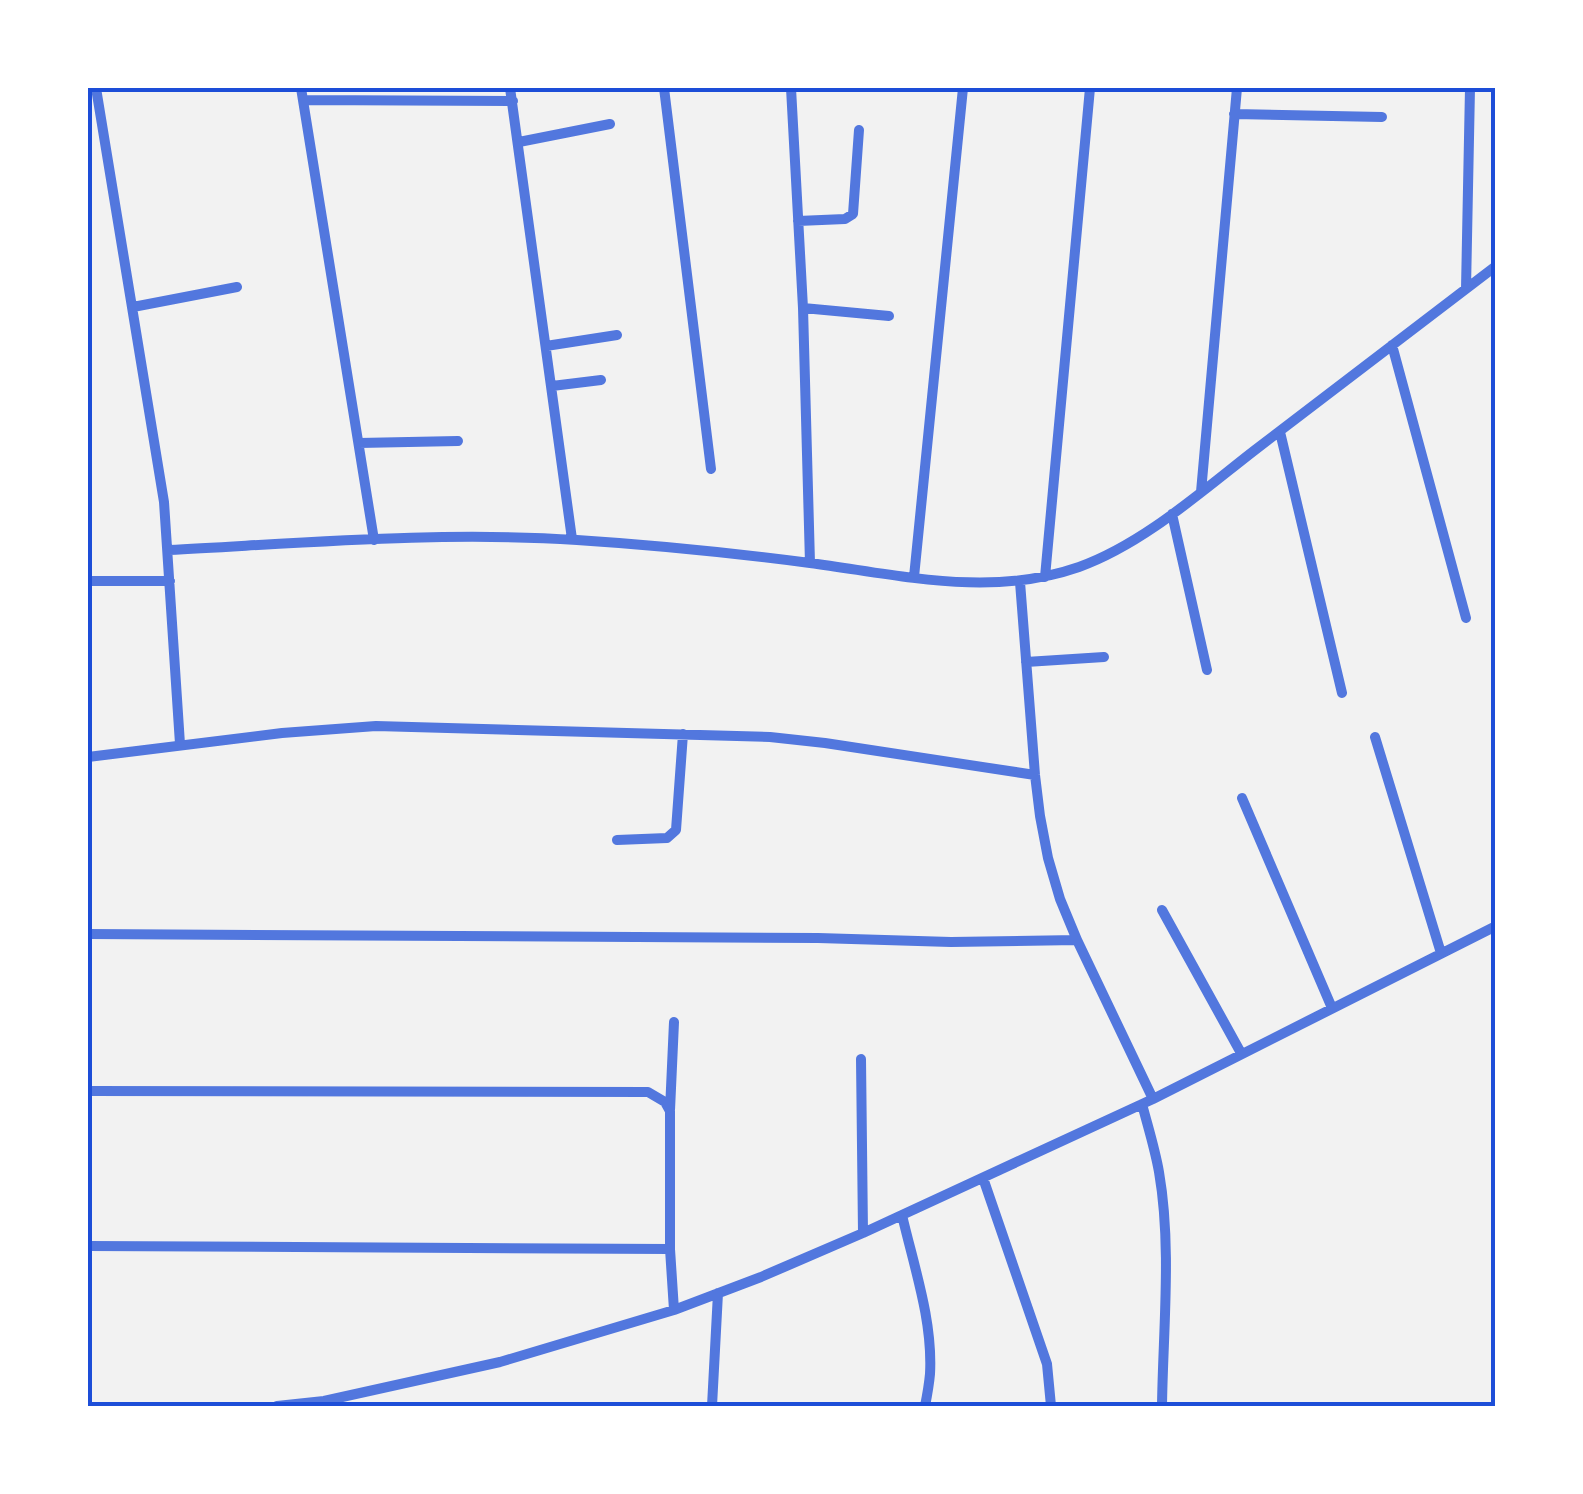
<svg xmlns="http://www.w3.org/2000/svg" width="1583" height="1494" viewBox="0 0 1583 1494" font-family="'Source Sans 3',sans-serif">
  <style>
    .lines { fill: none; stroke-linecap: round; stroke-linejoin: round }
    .minor { stroke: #5277de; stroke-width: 10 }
    .neatline { fill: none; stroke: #1d4ed8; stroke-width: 4 }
  </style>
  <rect width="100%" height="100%" fill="#f2f2f2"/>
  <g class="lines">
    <path class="minor" d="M96,88L164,502L180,744
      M301,88L374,540
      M510,88L572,539
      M664,88L711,469
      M791,88L803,308L810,563
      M303,100L513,101
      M1234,114L1382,117
      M519,142L610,124
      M798,221L845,219L853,214L859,130
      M1466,289L1470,88
      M133,307L237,287
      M803,308L889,316
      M1392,345L1466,618
      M546,346L617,335
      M552,386L601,380
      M1280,432L1342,693
      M359,443L458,441
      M1201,492L1237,88
      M1172,514L1207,670
      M169,550C304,543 441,531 577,540C655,545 733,553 810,563C901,575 990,598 1079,567C1143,544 1202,491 1255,450C1335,389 1415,327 1496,266
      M914,577L963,88
      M1045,577L1090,88
      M88,581H170
      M1020,582L1035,775L1040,816L1048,858L1060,899L1077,940L1153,1099
      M1026,662L1104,657
      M1375,737L1441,953
      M88,757L282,733L376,726L770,737L825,743L1035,775
      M1242,798L1332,1008
      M617,840L667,838L676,830L683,734
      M1162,910L1241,1053
      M88,934L818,938L951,942L1077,940
      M861,1059L863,1233
      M88,1091L648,1092L665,1102L670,1111V1249L674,1310
      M1142,1104C1148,1127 1155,1149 1159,1172C1172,1247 1163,1330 1162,1406
      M670,1110L674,1022
      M983,1178L1047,1364L1051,1406
      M902,1215C914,1267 933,1321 930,1374C929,1385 927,1396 925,1406
      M88,1246L670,1249
      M277,1406L324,1401L500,1362L674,1310L761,1277L863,1233L1153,1099L1496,926
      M712,1406L718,1293"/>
  </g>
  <rect width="1583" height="1494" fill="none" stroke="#ffffff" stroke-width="180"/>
  <rect x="90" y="90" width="1403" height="1314" class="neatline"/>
</svg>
